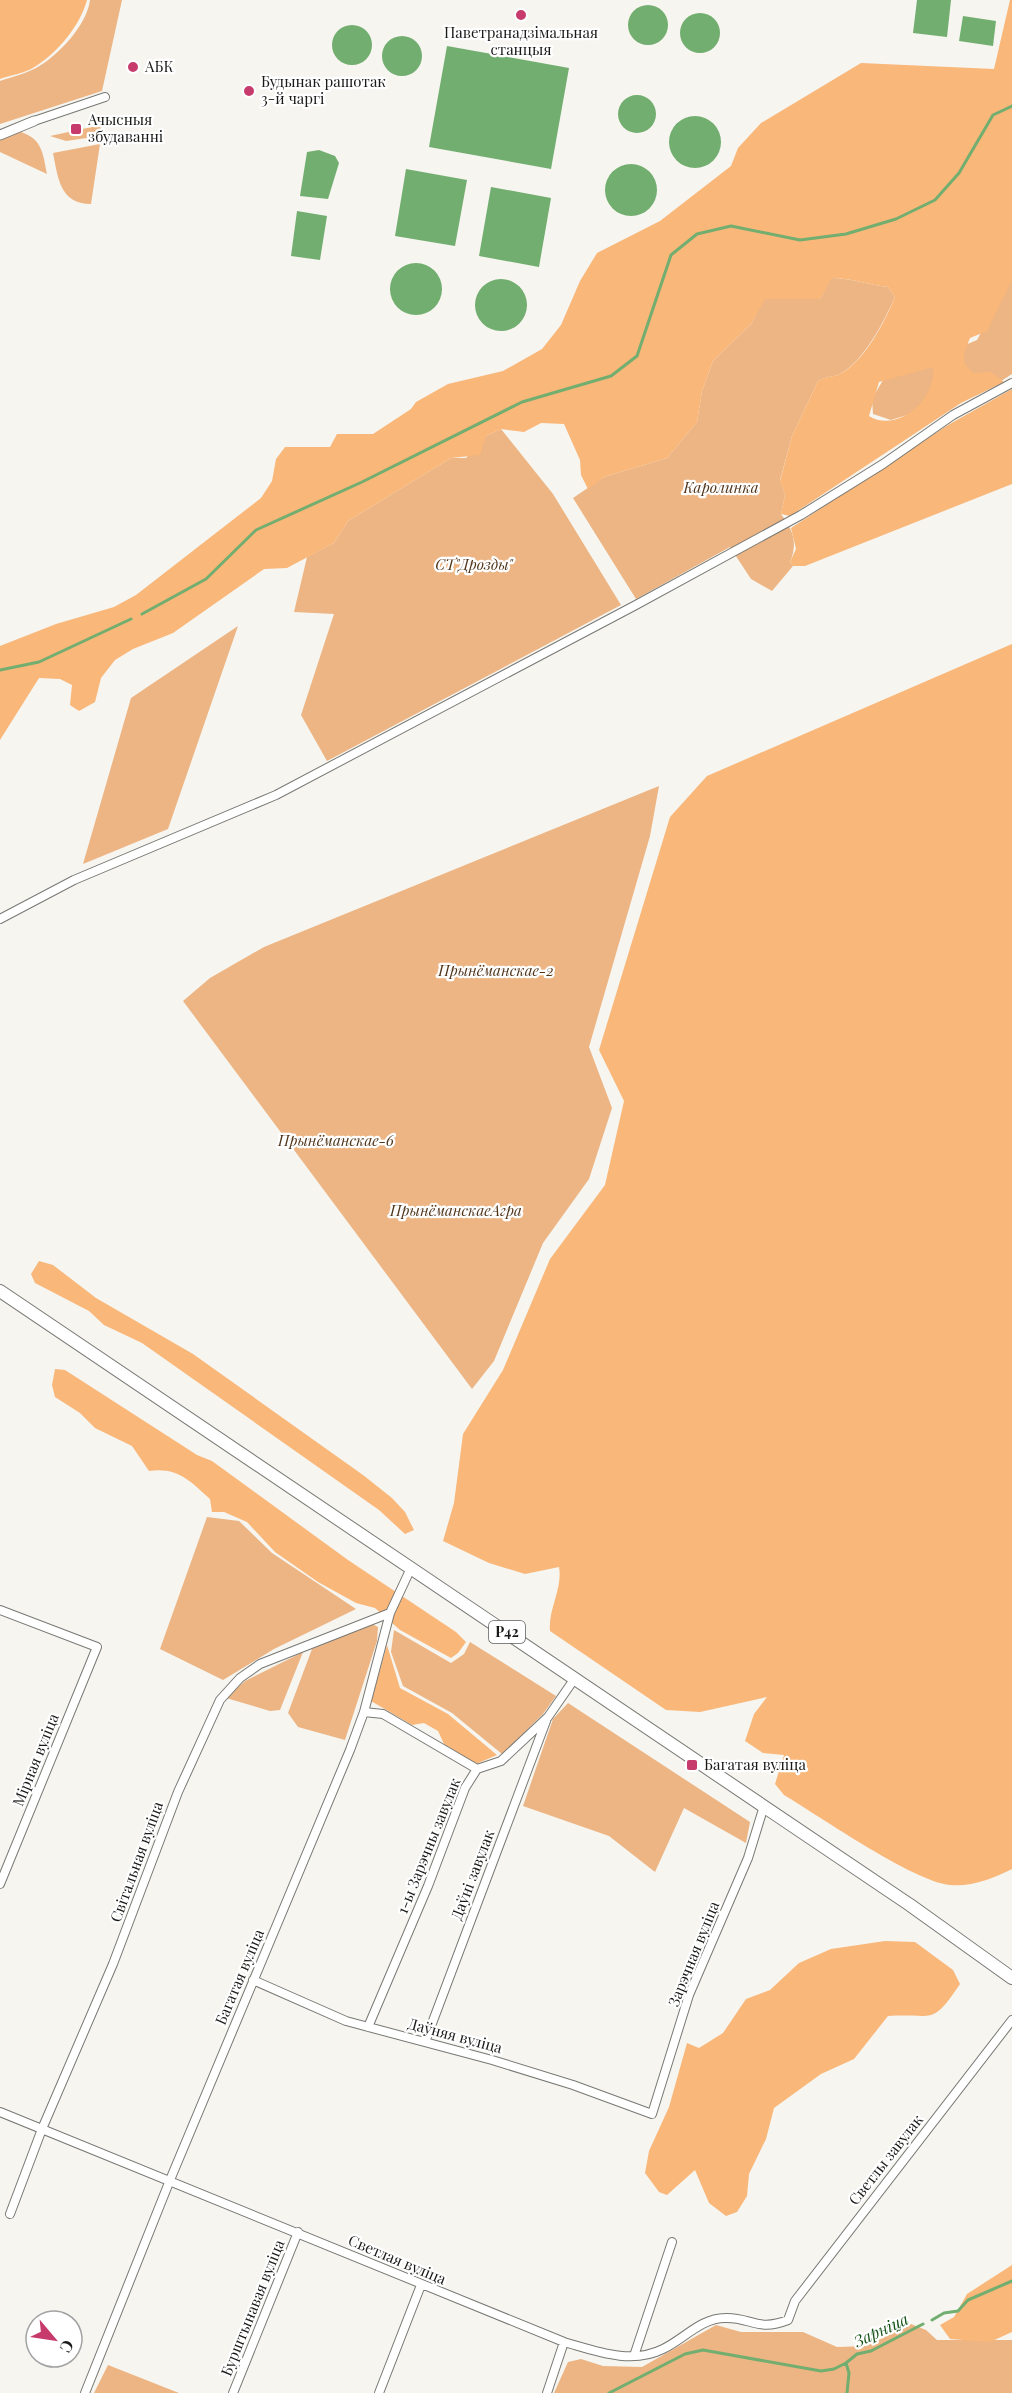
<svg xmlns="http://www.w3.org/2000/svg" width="1012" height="2393" viewBox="0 0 1012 2393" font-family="'Playfair Display',serif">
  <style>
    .green { fill: #edb583 }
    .forest { fill: #f9b77a; fill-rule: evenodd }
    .water { fill: #72ae6f }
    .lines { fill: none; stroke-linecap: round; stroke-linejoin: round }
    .stream { stroke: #72ae6f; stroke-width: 3 }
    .minor-casing { stroke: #787874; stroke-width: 10 }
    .tertiary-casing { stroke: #787874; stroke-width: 11 }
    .primary-casing { stroke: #787874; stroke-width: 14 }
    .minor { stroke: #fff; stroke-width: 8 }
    .tertiary { stroke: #fff; stroke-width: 9 }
    .primary { stroke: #fff; stroke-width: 12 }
    .poi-dot { fill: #c63a6c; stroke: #fff; stroke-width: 2 }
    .labels { text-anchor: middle; stroke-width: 4.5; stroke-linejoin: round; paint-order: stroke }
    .shield { fill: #fff; stroke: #5e5e5d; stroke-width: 1.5 }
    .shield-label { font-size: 14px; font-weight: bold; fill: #191918 }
    .poi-label { font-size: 15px; fill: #191918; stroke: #fff; text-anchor: start }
    .park-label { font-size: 15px; font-style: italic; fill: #50351b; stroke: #fff }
    .street-label { font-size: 15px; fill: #191918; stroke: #fff }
    .water-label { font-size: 16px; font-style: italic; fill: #145215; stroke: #fff }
  </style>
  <rect width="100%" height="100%" fill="#f6f5f0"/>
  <path class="green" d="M90,0H122L102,91L0,124V81C11,77 25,74 36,68C58,56 87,25 90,0Z
    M101,125L100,136L66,141L50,136Z
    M21,132C42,139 43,153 47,174L0,152V138Z
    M100,144L91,204C60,204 58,178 53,153Z
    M1012,274V374L989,389L891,420L873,414L872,399L883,380L977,340Z
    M831,278C852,278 868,285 888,287L895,297C884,321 865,360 840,374C834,377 826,376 818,381L792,436L780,480L785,495L781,514C793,530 798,543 790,562L793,566L772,591L751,579L730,547L636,599L573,498L604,477L667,458L697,422L702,391L713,361L751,324L764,299H820Z
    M501,429L553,494L621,605L327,761L301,715L334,614L294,612L307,557L334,543L348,521L451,458H466L486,436Z
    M238,626L168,829L83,864L131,698Z
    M659,786L650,836L589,1047L612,1108L589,1179L543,1243L494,1361L472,1389L183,1001L210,978L264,947Z
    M207,1517L239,1521L272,1553L356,1609L274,1649L223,1680L160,1649Z
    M372,1624L378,1627L377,1641L345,1740L298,1727L288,1713L312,1649Z
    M394,1630L451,1663L464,1654L470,1642L556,1696L543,1714L502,1754L452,1713L403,1686L391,1652Z
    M303,1652L280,1710L270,1711L226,1698L245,1681Z
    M568,1703L750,1822L746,1843L684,1808L655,1872L609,1836L523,1806L553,1719Z
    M911,2324L926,2330L937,2340H1012V2393H554L568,2362L581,2359L603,2366L642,2367L716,2325L741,2332H803L837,2347L866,2346Z
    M108,2365L179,2393H94Z"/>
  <path class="forest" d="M0,0H87C80,26 58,52 36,66C26,73 11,75 0,79Z
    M1010,0H1012V280L987,331L970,338L964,353V363L973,373L991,372L1004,382L961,403L790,516L781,514L785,495L780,481L792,436L818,381C826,376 834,377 840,374C865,361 885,321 895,297L888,287C868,285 852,278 832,278L820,299H765L751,324L713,361L702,391L697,422L667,458L604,477L588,489L581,475L580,460L564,424L541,423L524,432L501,429L486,436L480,455L451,458L348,521L334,543L287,568L264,569L173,633L133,649L115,660L101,678L95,702L79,711L70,705L72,685L60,679L39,678L0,740V646L56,624L114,607L136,595L261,498L272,481L276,459L285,447H330L337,434H373L411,409L416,402L448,384L503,371L542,349L561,325L580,281L597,253L660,221L731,166L738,148L761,123L861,63L994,69ZM933,367C937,398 898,434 869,416L879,382Z
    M1012,389V484L805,566H793L790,562L796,549L791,528L948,425Z
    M1012,644V1869C994,1878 972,1887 950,1885C912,1881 821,1817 784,1795L775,1784L784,1755L763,1753L745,1741L754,1714L767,1697L700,1712L666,1710L550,1631C548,1609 563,1588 559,1567L525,1574L489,1563L443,1541L454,1503L463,1434L503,1370L550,1259L605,1185L624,1101L599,1050L670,817L707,776Z
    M39,1261L53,1265L96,1298L193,1354L363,1475L392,1498L405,1512L414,1530L405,1534L379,1510L142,1343L104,1325L89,1311L35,1283L31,1274Z
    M55,1369L65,1370L197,1455L212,1461L348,1560L456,1632L466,1642L458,1653L451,1658L400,1630L375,1608L356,1603L318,1582L275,1552L247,1522L224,1512H212L210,1499C190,1481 178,1467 149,1471L132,1446L95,1428L80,1413L55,1397L52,1385Z
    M387,1645L400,1688L448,1714L497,1755L476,1764L444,1744L438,1731L424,1723L412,1725L371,1701Z
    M885,1941L915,1942L953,1970L960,1984C931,2027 935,2013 888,2016L854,2059L821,2074L774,2108L766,2139L749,2174L747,2196L737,2212L726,2216L709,2203L695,2170L667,2195L659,2192L645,2173L649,2151L669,2107L687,2043L699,2048L723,2033L746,1999L770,1990L799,1963L831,1949Z
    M1012,2265V2332L990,2342L950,2339L940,2325L954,2317L967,2294Z"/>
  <path class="water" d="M917,0H951L947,37L913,33Z
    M628 25a20 20 0 1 1 40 0a20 20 0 1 1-40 0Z
    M680 33a20 20 0 1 1 40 0a20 20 0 1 1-40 0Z
    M963,16L996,21L993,46L959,41Z
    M332 45a20 20 0 1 1 40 0a20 20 0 1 1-40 0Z
    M382 56a20 20 0 1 1 40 0a20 20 0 1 1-40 0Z
    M447,46L569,68L551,169L429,147Z
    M618 114a19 19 0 1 1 38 0a19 19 0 1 1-38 0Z
    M669 142a26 26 0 1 1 52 0a26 26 0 1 1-52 0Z
    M319,150L335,156L339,163L328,199L300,196L307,152Z
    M605 190a26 26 0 1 1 52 0a26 26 0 1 1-52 0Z
    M406,169L467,180L455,246L395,236Z
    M491,187L551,198L539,267L479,256Z
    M297,211L327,216L320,260L291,256Z
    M390 289a26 26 0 1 1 52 0a26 26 0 1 1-52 0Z
    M475 305a26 26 0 1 1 52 0a26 26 0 1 1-52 0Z"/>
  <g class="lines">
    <path class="stream" d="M142,614L206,579L256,530L362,482L522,402L611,376L637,356L671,255L697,234L731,226L800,240L846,234L896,219L935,200L959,173L993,115L1012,106
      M0,670L39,662L131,619
      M932,2320L944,2313L958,2311L968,2300L1012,2281
      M609,2393L685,2354L703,2350L821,2371L834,2369L846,2363
      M847,2393L849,2373L846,2363L857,2354L871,2351L923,2324"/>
    <g class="minor-casing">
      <path id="minor" d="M34,121L105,97
        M0,919L74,880L276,795L634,606L801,515L883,464L953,415L1012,383
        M0,1610L97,1647L0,1884
        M364,1712L383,1714L477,1769
        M253,1980L346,2021L492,2060L573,2085L652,2114L689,1995L748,1858L764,1806
        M368,2027L428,1886L465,1788L477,1769L501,1761L548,1717L575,1678
        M425,2042L546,1721
        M0,2112L564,2342C596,2351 631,2365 663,2349C684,2339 701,2318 725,2318C751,2317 757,2332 788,2320L795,2301L1012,2020
        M10,2214L42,2129L113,1964L178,1792L220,1700L240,1678L260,1664L390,1613
        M634,2356L672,2242
        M85,2393L170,2180L350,1750L364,1712L390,1613L411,1568
        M233,2393L298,2232
        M379,2393L421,2285
        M547,2393L564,2342"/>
    </g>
    <g class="tertiary-casing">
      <path id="tertiary" d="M0,135L34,121"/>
    </g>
    <g class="primary-casing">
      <path id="primary" d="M0,1291L910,1905L1012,1978"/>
    </g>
    <use href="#minor" class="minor"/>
    <use href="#tertiary" class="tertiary"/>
    <use href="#primary" class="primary"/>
  </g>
  <g class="poi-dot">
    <circle cx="521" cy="15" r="6"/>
    <circle cx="133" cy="67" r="6"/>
    <circle cx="249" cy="91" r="6"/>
    <rect x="70" y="123" width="12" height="12" rx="3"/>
    <rect x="686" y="1759" width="12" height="12" rx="3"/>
  </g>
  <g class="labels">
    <rect class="shield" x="489" y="1621" width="36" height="22" rx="4.5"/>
    <g class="shield-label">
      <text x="507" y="1637">Р42</text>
    </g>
    <g class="poi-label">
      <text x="521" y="38" text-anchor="middle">Паветранадзімальная<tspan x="521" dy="17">станцыя</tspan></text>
      <text x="145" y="72">АБК</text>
      <text x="261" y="87">Будынак рашотак<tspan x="261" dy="17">3-й чаргі</tspan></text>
      <text x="88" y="125">Ачысныя<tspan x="88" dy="17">збудаванні</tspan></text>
      <text x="704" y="1770">Багатая вуліца</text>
    </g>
    <g class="park-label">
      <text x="721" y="493">Каролинка</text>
      <text x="474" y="570">СТ"Дрозды"</text>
      <text x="496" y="976">Прынёманскае-2</text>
      <text x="336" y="1146">Прынёманскае-6</text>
      <text x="456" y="1216">ПрынёманскаеАгра</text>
    </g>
    <g class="street-label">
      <text transform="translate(36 1760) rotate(-68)" y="5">Мірная вуліца</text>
      <text transform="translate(429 1846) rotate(-68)" y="5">1-ы Зарэчны завулак</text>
      <text transform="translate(137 1862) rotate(-70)" y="5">Світальная вуліца</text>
      <text transform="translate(473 1875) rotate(-69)" y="5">Даўні завулак</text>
      <text transform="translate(694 1954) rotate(-68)" y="5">Зарэчная вуліца</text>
      <text transform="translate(240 1977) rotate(-67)" y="5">Багатая вуліца</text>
      <text transform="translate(455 2036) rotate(15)" y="5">Даўняя вуліца</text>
      <text transform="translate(886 2160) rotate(-52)" y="5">Светлы завулак</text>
      <text transform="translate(397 2260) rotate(23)" y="5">Светлая вуліца</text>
      <text transform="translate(253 2308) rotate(-68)" y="5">Бурштынавая вуліца</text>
    </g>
    <g class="water-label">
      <text transform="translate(881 2330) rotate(-25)" y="6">Зарніца</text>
    </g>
  </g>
  <g transform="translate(54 2339) rotate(119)"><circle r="28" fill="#ffffff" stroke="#a3a3a3" stroke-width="1.5"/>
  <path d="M0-4.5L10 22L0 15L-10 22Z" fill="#c63a6c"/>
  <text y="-9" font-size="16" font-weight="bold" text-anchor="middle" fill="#191918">С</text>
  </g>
</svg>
